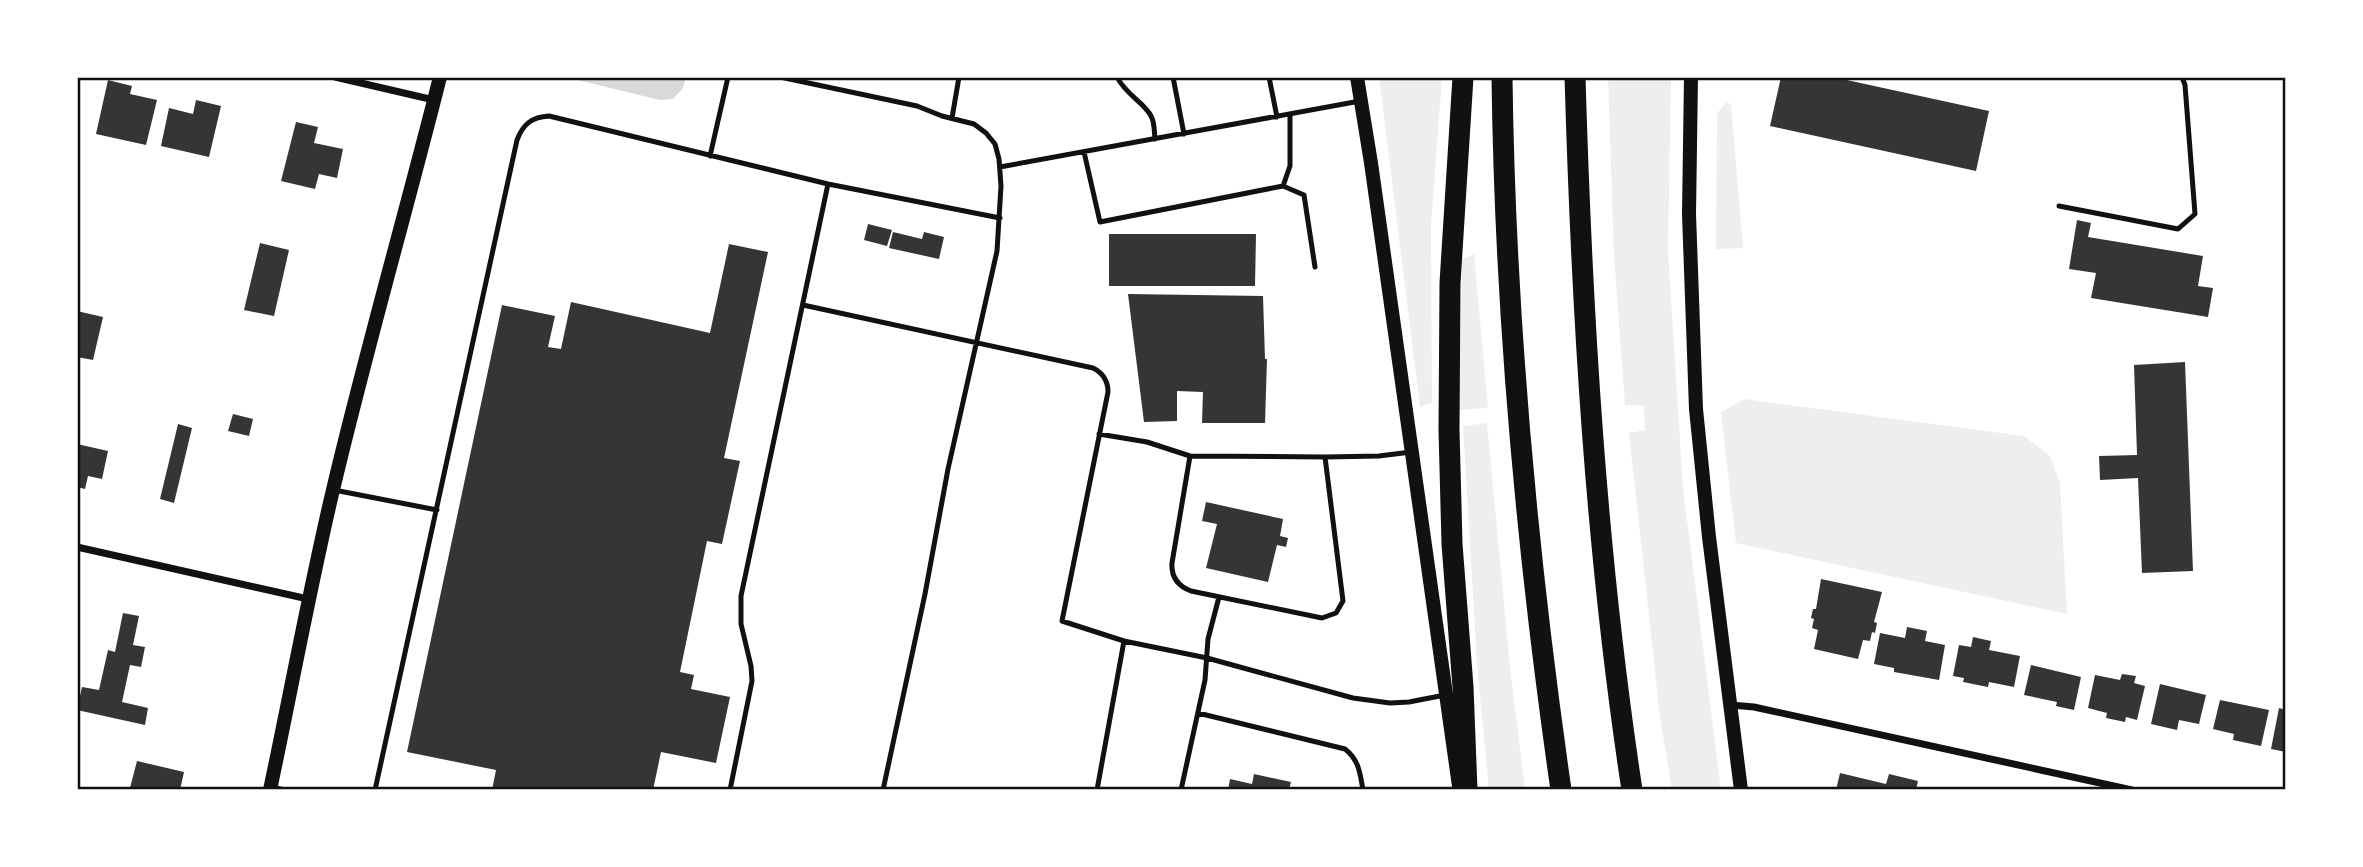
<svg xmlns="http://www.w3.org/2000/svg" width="2363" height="867" viewBox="0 0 2363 867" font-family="Literata,serif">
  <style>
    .green { fill: #eee }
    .water { fill: #d9d9d9 }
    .building { fill: #353535 }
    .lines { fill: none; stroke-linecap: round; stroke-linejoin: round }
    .service { stroke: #111; stroke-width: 5 }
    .minor { stroke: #111; stroke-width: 7 }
    .secondary { stroke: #111; stroke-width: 14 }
    .motorway { stroke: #111; stroke-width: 21 }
    .neatline { fill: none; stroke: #111; stroke-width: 2.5 }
  </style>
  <rect width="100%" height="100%" fill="#fff"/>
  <path class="green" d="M1379,77H1442L1431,226L1432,403L1420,407Z
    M1608,77H1671L1668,250L1683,488L1721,790H1672L1660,717L1629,433L1645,430L1644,406L1625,405L1614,255Z
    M1727,102L1731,105L1743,246V248L1716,249L1717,119L1718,112Z
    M1474,254L1488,408L1459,410L1462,259Z
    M1745,399L2024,436L2050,456L2060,483L2067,614L1736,543L1721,412Z
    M1487,423L1510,667L1525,790H1489L1477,664L1463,426Z"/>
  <path class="water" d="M565,77H686L683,88L673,99L660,100Z"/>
  <path class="building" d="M1781,77H1833L1989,111L1976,171L1770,126Z
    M108,80L132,86L130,94L157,100L146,145L96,134Z
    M196,100L221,106L209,157L161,146L169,108L193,114Z
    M296,122L318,127L314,143L343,149L337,178L319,174L315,189L281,181Z
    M2077,220L2091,223L2088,237L2203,256L2198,286L2213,288L2208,317L2091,298L2096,273L2069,269Z
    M868,224L892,230L887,246L864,240Z
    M893,232L922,239L924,232L944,237L939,259L889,248Z
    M1109,234H1256L1255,286H1109Z
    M260,243L289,250L274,316L244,310Z
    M729,244L768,252L724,458L740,461L722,544L707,541L680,672L694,675L691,689L730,697L716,763L661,752L653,790H492L496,770L407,752L502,305L555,316L548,347L561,349L571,302L710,333Z
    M1128,294L1263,296L1265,359H1267L1265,423H1202L1203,392L1177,391V421L1144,422Z
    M77,311L103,317L93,360L77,357Z
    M2185,362L2193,571L2142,573L2138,478L2100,480L2099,456L2137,455L2134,365Z
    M233,414L253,419L249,436L228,431Z
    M178,424L192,428L174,503L160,499Z
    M77,444L108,451L102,479L88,476L85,489L77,487Z
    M1206,502L1283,519L1280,536L1288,538L1286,547L1277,545L1268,582L1206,568L1217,524L1202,521Z
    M1821,579L1882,592L1874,622L1877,623L1875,633L1872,632L1870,641L1863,640L1858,659L1814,649L1818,630L1812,628L1814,619L1811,618L1813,609H1816Z
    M123,613L139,616L133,645L145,647L141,667L130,665L122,702L148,708L145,725L77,710L82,687L99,690L108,650L115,652Z
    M1907,627L1927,631L1925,641L1945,645L1939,680L1894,672V668L1874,664L1880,633L1905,638Z
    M1973,637L1991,641L1989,650L2020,656L2014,687L1989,682L1988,687L1963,682L1964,678L1953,676L1959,645L1971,647Z
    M2031,665L2081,677L2074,710L2056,706L2057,702L2024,695Z
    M2122,674L2136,676L2134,683L2145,686L2137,720L2126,717L2125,722L2106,718L2107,713L2088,708L2095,675L2120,680Z
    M2160,684L2206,695L2199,724L2179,720L2177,730L2151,724Z
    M2220,700L2269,710L2261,746L2233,740L2234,734L2213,729Z
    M2279,708L2286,710V752L2271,749Z
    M137,761L184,772L180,790H139L130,788Z
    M1840,773L1886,784L1889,774L1918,781L1916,790H1836Z
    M1254,774L1291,782L1289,790H1228L1230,779L1252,784Z"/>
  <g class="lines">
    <path class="service" d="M780,77L917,106L942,116L974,124L986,133L995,144L999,159L1001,186L997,251L948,469L925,594L883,790
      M1117,77C1126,95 1145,103 1151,116C1155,123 1154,132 1155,139
      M1173,77L1184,134
      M1269,77L1277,117
      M1290,114V166L1283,186L1304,195L1315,267
      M952,118L959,77
      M1084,152L1100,222L1283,186
      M710,156L728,77
      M1000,167L1360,101
      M2059,206L2178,229L2195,214L2185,85L2182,77
      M803,305L1093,368C1103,373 1108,380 1108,392L1062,621L1124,641L1207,658L1353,698L1390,703L1409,702L1445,695
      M1099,434L1147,442L1190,456L1325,457L1379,456L1411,452
      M1190,456L1172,563C1171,577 1178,586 1191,591L1322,618L1336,613L1343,601L1325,457
      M334,490L437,510
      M1198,713L1345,749C1359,760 1360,773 1363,790
      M271,787L285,790
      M375,790L517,140C523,124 532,117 549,116L828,184L1000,218
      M730,790L752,681L751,666L741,624V596L828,184
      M1097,790L1124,641
      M1181,790L1205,680L1208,639L1219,597"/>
    <path class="minor" d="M335,77L434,100
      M77,547L308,599
      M1731,705L1754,707L2132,790"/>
    <path class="secondary" d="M1357,77L1371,163L1459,786
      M1691,77L1689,214L1696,409L1709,537L1741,790
      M270,790C291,691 309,592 332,494C365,354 405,216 440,77"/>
    <path class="motorway" d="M1463,77L1450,283L1449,430L1452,544L1463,687L1467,790
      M1502,77C1505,315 1527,554 1561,790
      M1575,77C1582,316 1596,554 1632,790"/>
  </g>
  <rect width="2363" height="867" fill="none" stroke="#ffffff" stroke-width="158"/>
  <rect x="79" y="79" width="2205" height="709" class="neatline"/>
</svg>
